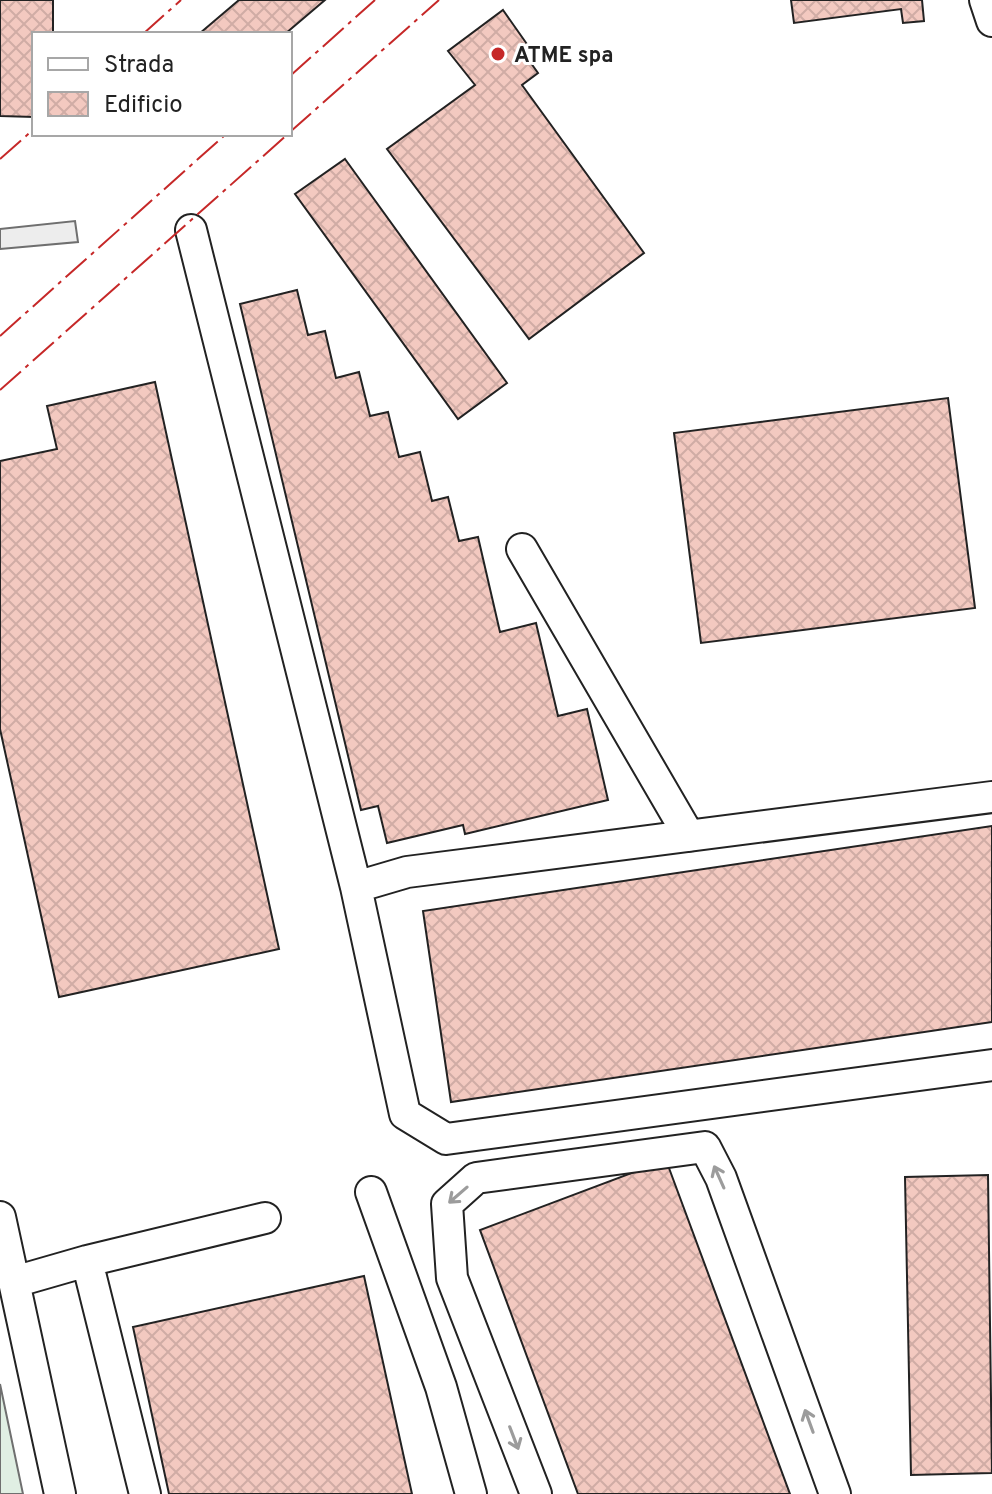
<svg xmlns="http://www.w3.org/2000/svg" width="992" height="1494" viewBox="0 0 992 1494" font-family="Overpass,sans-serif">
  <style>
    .grass { fill: #e0efe3; stroke: #6f6f6f; stroke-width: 2 }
    .parking { fill: #ededed; stroke: #6f6f6f; stroke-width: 2 }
    .building { fill: url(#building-cross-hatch); stroke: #222; stroke-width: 2 }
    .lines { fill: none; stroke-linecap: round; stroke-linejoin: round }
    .minor-casing { stroke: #222; stroke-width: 34 }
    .minor { stroke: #fff; stroke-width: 30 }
    .power { stroke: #c62828; stroke-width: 2; stroke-dasharray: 28 6 4 6; stroke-linecap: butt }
    .oneway { stroke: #9c9c9c }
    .poi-dot { fill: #c62828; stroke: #fff; stroke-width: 3 }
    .labels { text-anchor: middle; stroke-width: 6; stroke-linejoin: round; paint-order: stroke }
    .poi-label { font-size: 22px; font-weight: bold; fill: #222; stroke: #fff; text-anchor: start }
  </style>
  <defs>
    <pattern id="building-cross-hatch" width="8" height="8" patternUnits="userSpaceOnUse" patternTransform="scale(2)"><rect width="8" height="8" fill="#f3c9c0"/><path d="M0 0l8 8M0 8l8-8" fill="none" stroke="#d0aca5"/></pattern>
  </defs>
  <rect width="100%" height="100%" fill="#fff"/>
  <path class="grass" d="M0,1384L23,1494H0Z"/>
  <path class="parking" d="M75,221L78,242L0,249V229Z"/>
  <path class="building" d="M0,0H53V34H34V117L0,116Z
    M239,0H325L285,34H199Z
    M791,0H922L924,21L903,23L901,9L794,23Z
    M503,10L529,47L523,52L538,73L522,85L644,253L529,339L387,149L475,85L448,51Z
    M345,159L507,383L458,419L295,194Z
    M297,290L308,335L325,331L336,378L359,372L370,416L388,412L399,457L420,452L432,501L448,497L459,541L478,537L500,632L536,623L558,716L587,709L608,800L465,834L463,825L387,843L378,806L361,810L240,304Z
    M155,382L279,949L59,997L0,729V461L57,449L47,406Z
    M948,398L975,608L701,643L674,433Z
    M992,826V1022L451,1102L423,911Z
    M666,1160L790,1494H578L480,1230Z
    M988,1175L992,1473L911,1475L905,1177Z
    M364,1276L412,1494H169L133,1327Z"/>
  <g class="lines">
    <g class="minor-casing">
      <path id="minor" d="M985,0L992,21
        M191,230L356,887L407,872L992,797
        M522,549L689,836
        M356,887L405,1114L446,1139L992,1065
        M371,1192L441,1387L471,1494
        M0,1217L60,1494
        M14,1282L87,1261
        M145,1494L87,1261L265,1218
        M536,1494L452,1278L447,1204L476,1178L705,1147L721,1178L835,1494"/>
    </g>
    <use href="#minor" class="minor"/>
    <path class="power" d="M143,34L181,0
      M290,76L375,0
      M290,132L439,0
      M0,159L34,129
      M0,336L226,134
      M0,390L288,134"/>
  </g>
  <defs><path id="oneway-shaft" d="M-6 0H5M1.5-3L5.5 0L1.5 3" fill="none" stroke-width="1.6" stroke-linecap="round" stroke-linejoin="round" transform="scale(2)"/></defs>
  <g class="oneway">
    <use href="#oneway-shaft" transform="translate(719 1177) rotate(-114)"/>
    <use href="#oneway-shaft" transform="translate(458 1195) rotate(139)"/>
    <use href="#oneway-shaft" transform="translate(809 1421) rotate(-110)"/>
    <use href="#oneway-shaft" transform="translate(514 1438) rotate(69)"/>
  </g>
  <circle class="poi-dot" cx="498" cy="54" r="8"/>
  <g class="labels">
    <g class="poi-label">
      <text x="514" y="62">ATME spa</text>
    </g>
  </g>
  <rect x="32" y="32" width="260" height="104" fill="#ffffff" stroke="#a7a7a7" stroke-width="2"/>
  <rect x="48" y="58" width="40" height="12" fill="#ffffff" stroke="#a7a7a7" stroke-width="2"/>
  <text x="104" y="72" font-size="24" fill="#222222">Strada</text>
  <rect x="48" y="92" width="40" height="24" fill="url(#building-cross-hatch)" stroke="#a7a7a7" stroke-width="2"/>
  <text x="104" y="112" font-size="24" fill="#222222">Edificio</text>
</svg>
